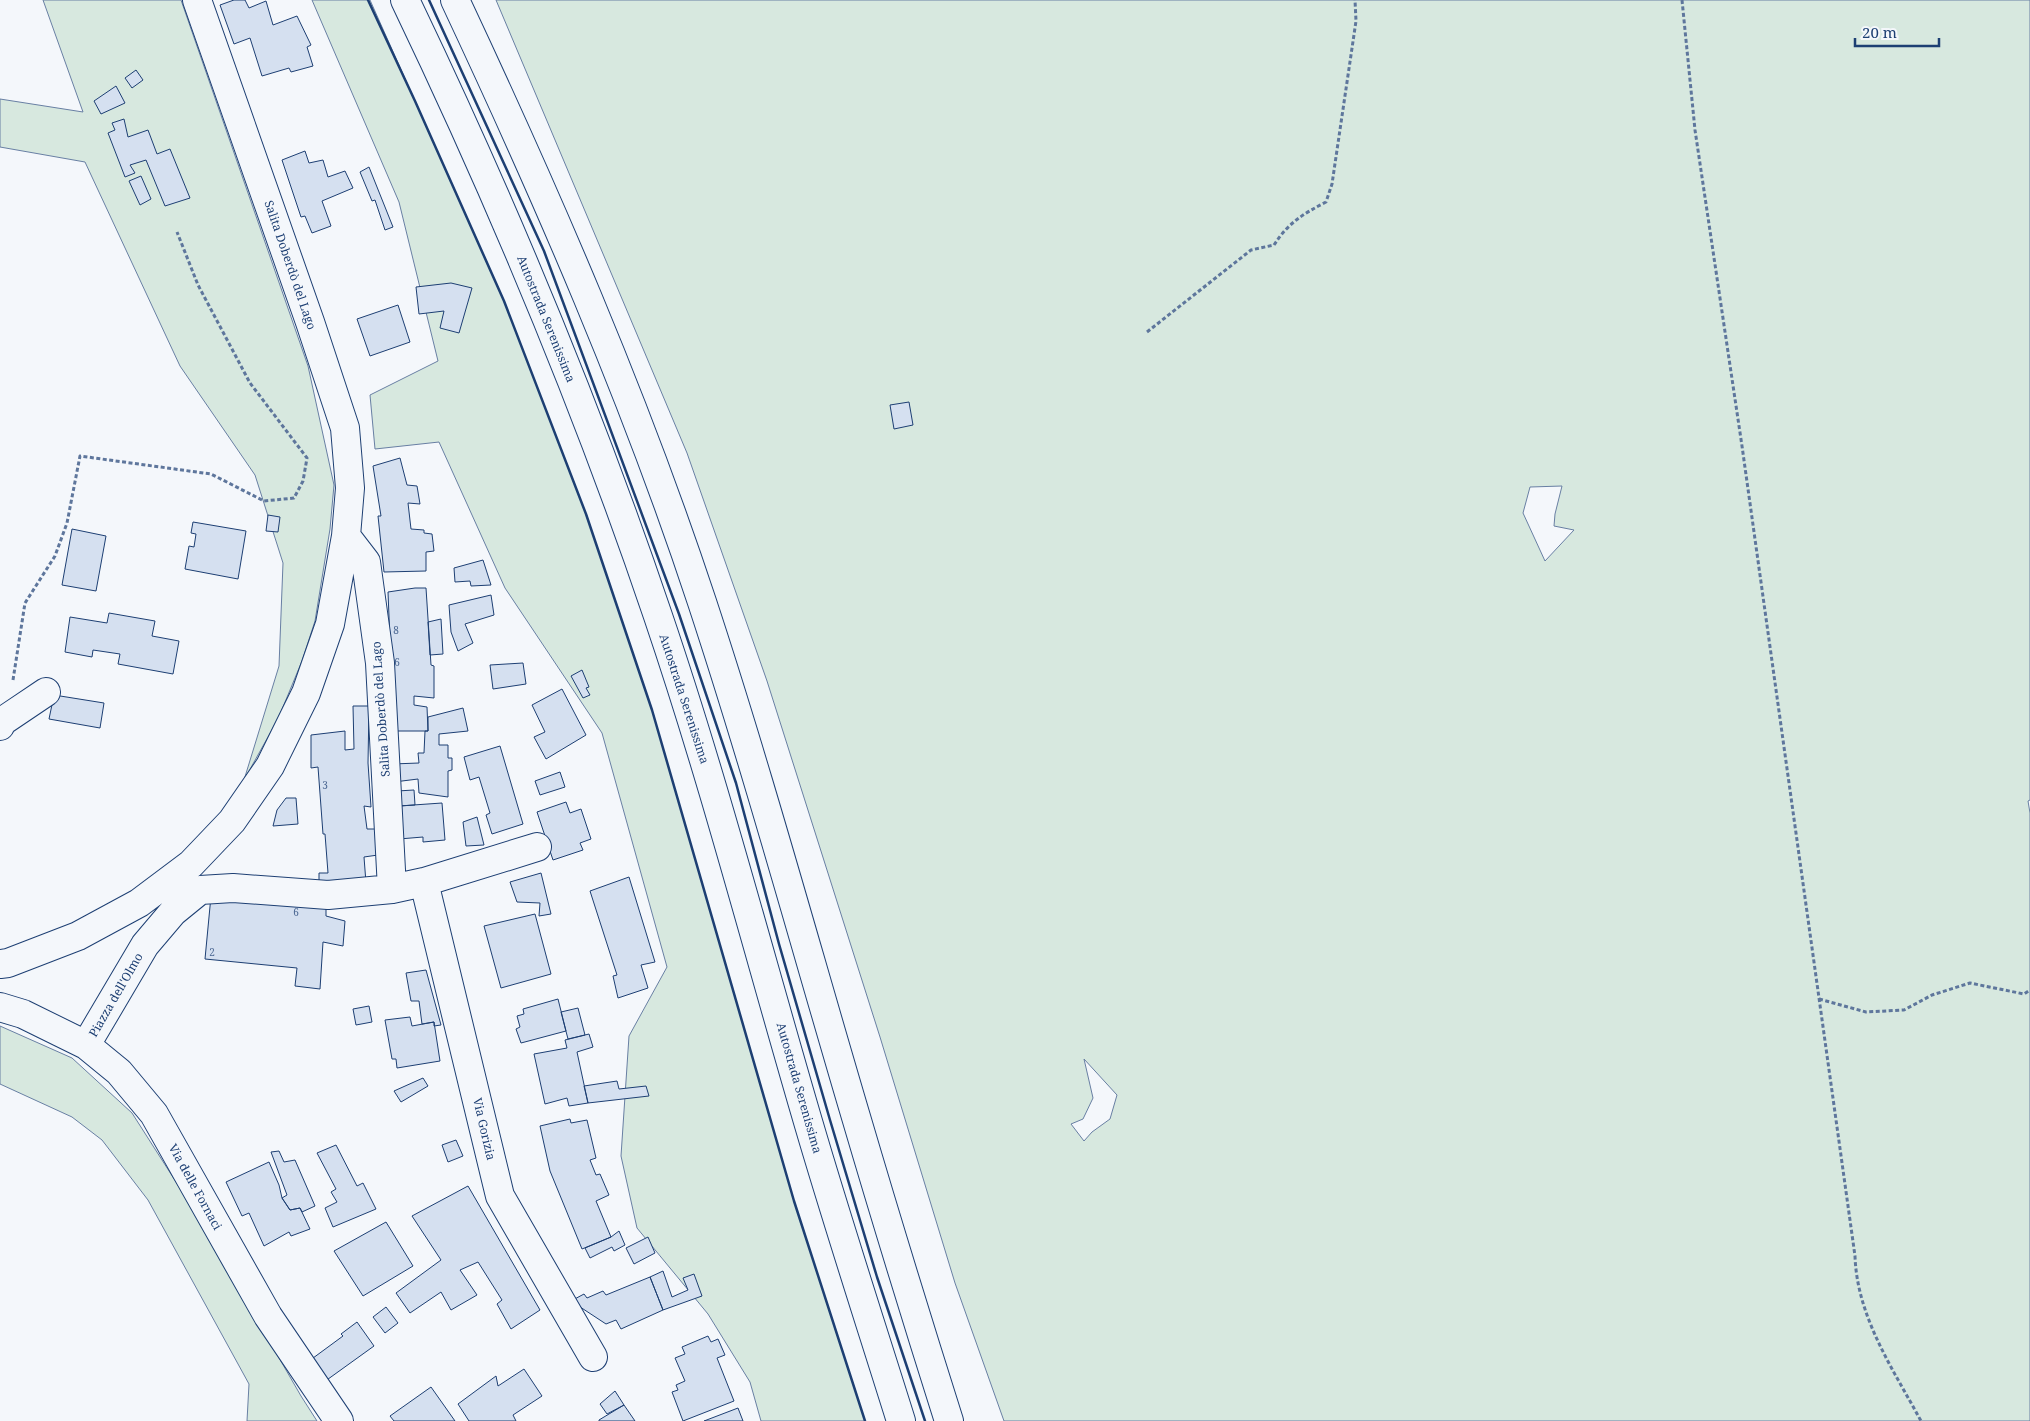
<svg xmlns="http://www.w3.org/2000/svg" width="2030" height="1421" viewBox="0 0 2030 1421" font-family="'Noto Serif',serif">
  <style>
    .green { fill: #d7e8df; stroke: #687fa3; fill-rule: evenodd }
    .building { fill: #d5e0f0; stroke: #1d3f73 }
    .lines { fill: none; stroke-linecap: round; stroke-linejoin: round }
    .minor-casing { stroke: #1d3f73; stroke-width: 30 }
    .highway-casing { stroke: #1d3f73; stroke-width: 30 }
    .path { stroke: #5e769c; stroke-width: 3; stroke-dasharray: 4 2.5; stroke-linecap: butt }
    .minor { stroke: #f4f7fb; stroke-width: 28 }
    .highway { stroke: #f4f7fb; stroke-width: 28 }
    .wall { stroke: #1d3f73; stroke-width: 2.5 }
    .labels { text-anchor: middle; stroke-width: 4; stroke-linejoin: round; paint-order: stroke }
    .number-label { font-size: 10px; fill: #4b6792 }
    .street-label { font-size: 12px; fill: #1d3f73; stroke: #f4f7fb }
  </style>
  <rect width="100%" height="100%" fill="#f4f7fb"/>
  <path class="green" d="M43,0H181L308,366L334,485L330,529L315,621L302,661L278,719L244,780L279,666L283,563L255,475L180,366L85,162L0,147V99L83,112Z
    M312,0H370L504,301L586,514L652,710L794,1201L865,1421H761L750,1382L708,1314L637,1228L621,1156L629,1036L667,967L602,733L505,588L439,442L375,449L370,395L438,361L399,202Z
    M496,0H2030V800L2028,801L2030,813V1421H1004L955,1283L880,1037L767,681L687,453ZM1562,486L1555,514L1554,526L1574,530L1545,561L1523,513L1530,487ZM1084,1059L1117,1095L1110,1119L1092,1132L1084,1141L1071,1124L1083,1119L1093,1098Z
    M0,1026L72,1058L132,1113L192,1207L301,1396L317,1421H247L249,1384L148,1200L102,1140L72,1117L0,1084Z"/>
  <path class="building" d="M234,0H245L249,8L266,1L273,25L297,16L311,45L307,47L313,66L291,72L289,68L262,76L250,38L234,44L220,5Z
    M136,70L143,80L132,88L125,78Z
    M116,86L125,103L101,114L94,101Z
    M124,119L128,137L148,130L157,154L170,149L190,198L165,206L146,160L130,165L135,173L125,177L108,133L115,130L112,123Z
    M305,151L309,163L323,160L328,177L345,171L353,188L322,201L331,226L312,233L305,216L301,217L282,160Z
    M369,167L393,227L385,230L375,200L372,201L360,172Z
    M141,176L151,199L140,205L129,181Z
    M451,283L472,288L459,333L440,328L444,311L419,314L416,287Z
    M398,305L410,342L370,356L357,319Z
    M909,402L913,425L894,429L890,405Z
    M400,458L407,485L417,486L420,504L408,503L411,529L424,530V533L432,534L434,551L426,552V571L384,572L378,516H381L373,466Z
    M268,515L280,517L278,532L266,531Z
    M193,522L246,531L238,579L185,569L189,546L194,547L196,534L191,533Z
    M72,529L106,536L96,591L62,585Z
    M483,560L491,585L471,586L470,581L455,582L454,568Z
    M415,588H426L431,665L434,666V698L414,696V705L427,707L428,731H391V666L388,592Z
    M491,595L494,615L465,624L473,643L458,651L451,632L449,605Z
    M109,613L155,621L152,636L179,641L173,674L118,664L120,654L93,650L92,657L65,652L70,617L107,623Z
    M441,619L443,654L430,655L428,622Z
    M523,663L526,684L493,689L490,665Z
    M582,670L589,687L586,688L590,695L583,698L571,676Z
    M562,689L586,735L546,759L534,737L545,732L532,705Z
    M54,695L104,703L100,728L49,719Z
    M353,706H369L368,763L371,807L364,806L367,829H375L378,855L364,857L366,883L319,885V873H328L325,834H323L318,767L311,768V735L345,731V750L354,749Z
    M463,708L468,731L439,734V745H448V758H452V770L448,771V797L419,793L418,779L394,782L392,764L419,763L418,753H424L425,731H428V717Z
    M500,746L523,824L492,834L486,815L490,813L479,777L470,780L464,757Z
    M560,772L565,787L540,795L535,781Z
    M414,790L415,805L399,806L397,791Z
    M286,798H296L298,824L273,826L277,810Z
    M566,802L570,813L581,809L591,839L580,843L583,850L553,860L537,812Z
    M442,803L445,840L423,842V837L399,839V806Z
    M477,817L484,845L466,846L463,822Z
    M541,873L551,914L539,916L540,903L517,902L510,882Z
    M629,877L655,962L641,965L648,988L618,998L613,976L617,975L590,891Z
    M211,896L326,906V916L345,921L343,946L323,942L320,989L295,986L297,968L205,959Z
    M535,914L551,974L501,988L484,926Z
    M426,970L441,1025L434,1026V1022L422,1024L419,1001H411L406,973Z
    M558,999L566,1031L521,1043L516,1029L520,1027L517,1016L524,1014L523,1009Z
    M369,1006L372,1022L356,1025L353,1009Z
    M578,1008L585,1035L568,1039L561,1012Z
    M410,1017L412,1026L434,1022L440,1061L397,1068L396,1059H392L385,1020Z
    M589,1034L593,1047L577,1052L588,1103L569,1106L567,1098L545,1104L534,1054L567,1048L565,1040Z
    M423,1078L428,1086L401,1102L394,1091Z
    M617,1081L619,1089L646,1086L649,1096L588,1103L584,1086Z
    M570,1119L571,1123L587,1120L596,1158L590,1160L596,1175L600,1174L609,1195L596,1201L611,1237L582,1249L550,1171L540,1126Z
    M456,1140L463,1156L448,1162L442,1145Z
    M336,1145L357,1186L363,1183L376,1209L333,1227L325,1208L337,1202L331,1192L336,1189L317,1153Z
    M279,1151L284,1162L295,1160L315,1206L302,1212L300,1208L290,1210L282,1198L287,1195L271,1152Z
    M269,1162L279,1185L282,1198L290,1210L300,1208L310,1229L291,1236L289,1232L264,1246L249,1213L242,1216L226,1182Z
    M468,1186L540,1310L511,1329L497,1304L502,1300L478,1262L460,1270L477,1295L451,1310L441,1292L410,1313L396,1293L441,1260L412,1216Z
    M386,1222L413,1266L363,1296L334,1251Z
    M619,1231L625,1245L614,1251L612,1247L590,1258L585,1248L611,1237Z
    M648,1237L655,1253L634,1264L626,1248Z
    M663,1271L672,1297L688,1290L683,1278L694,1274L702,1296L663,1310L650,1277Z
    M650,1277L663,1310L621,1329L616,1320L606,1324L571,1301L584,1294L587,1298L603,1291L606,1295Z
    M386,1307L398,1323L385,1333L373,1317Z
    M357,1322L374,1346L324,1382L309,1361L343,1336L341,1334Z
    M708,1336L711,1342L718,1339L725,1355L717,1358L734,1401L683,1421L672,1392L678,1390L676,1385L685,1381L675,1358L685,1354L682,1347Z
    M524,1369L542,1396L513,1415L516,1421H469L458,1404L496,1376L498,1386Z
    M431,1387L455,1421H394L390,1416Z
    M615,1391L624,1405L607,1414L600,1404Z
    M624,1405L635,1421H599V1420Z
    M738,1408L743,1421H704Z"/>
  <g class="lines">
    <g class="minor-casing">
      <path id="minor" d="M346,536L366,562L380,663L392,889
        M0,726V723L46,692
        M424,882L500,1196L593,1357
        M0,964L8,963L78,936L139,903L191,864L232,821L270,766L306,693L330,624L346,536L350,488L345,428L310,322L197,0
        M0,1007L23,1014L86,1045L119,1072L154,1114L268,1316L339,1421
        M86,1045L145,945L173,912L200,890L233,888L328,895L392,889L424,882L537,847"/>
    </g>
    <g class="highway-casing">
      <path id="highway" d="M405,0C501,200 587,406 658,616C715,784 759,955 809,1125C838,1224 870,1322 901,1421
        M455,0C547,196 634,396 702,602C758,772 805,945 856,1117C886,1219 917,1320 949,1421"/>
    </g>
    <path class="path" d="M1682,0L1695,130L1742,446L1855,1256C1857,1317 1893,1369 1921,1421
      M1147,332L1251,250L1274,245C1288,223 1303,214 1326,202L1332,184L1356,21L1355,0
      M13,680L25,603L55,556L67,523L80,456L211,474L264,501L294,498L303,481L307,458L250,383L198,285L177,232
      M1819,999L1866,1012L1904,1010L1932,995L1970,983L2024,994L2030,990"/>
    <use href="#minor" class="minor"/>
    <use href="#highway" class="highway"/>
    <path class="wall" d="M368,0L415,101L504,301L586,514L652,710L794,1201L865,1421
      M429,0L544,251L679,614L736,783L779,944L830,1120L877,1277L925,1421"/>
  </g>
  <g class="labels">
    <g class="number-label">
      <text x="396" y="634">8</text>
      <text x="397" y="666">6</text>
      <text x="325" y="789">3</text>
      <text x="296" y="916">6</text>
      <text x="212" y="956">2</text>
    </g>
    <g class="street-label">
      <text transform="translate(290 265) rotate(71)" y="4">Salita Doberdò del Lago</text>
      <text transform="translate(546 319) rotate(68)" y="4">Autostrada Serenissima</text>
      <text transform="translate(684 699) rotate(72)" y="4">Autostrada Serenissima</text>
      <text transform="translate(381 709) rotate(-94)" y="4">Salita Doberdò del Lago</text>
      <text transform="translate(116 995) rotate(-60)" y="4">Piazza dell'Olmo</text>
      <text transform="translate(799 1088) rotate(74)" y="4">Autostrada Serenissima</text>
      <text transform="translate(484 1129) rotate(77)" y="4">Via Gorizia</text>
      <text transform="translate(195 1187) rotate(61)" y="4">Via delle Fornaci</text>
    </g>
  </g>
  <path d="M1855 38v8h84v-8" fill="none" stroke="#1d3f73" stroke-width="2.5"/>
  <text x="1862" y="38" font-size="15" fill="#1d3f73" stroke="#f4f7fb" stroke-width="4" paint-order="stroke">20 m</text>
</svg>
